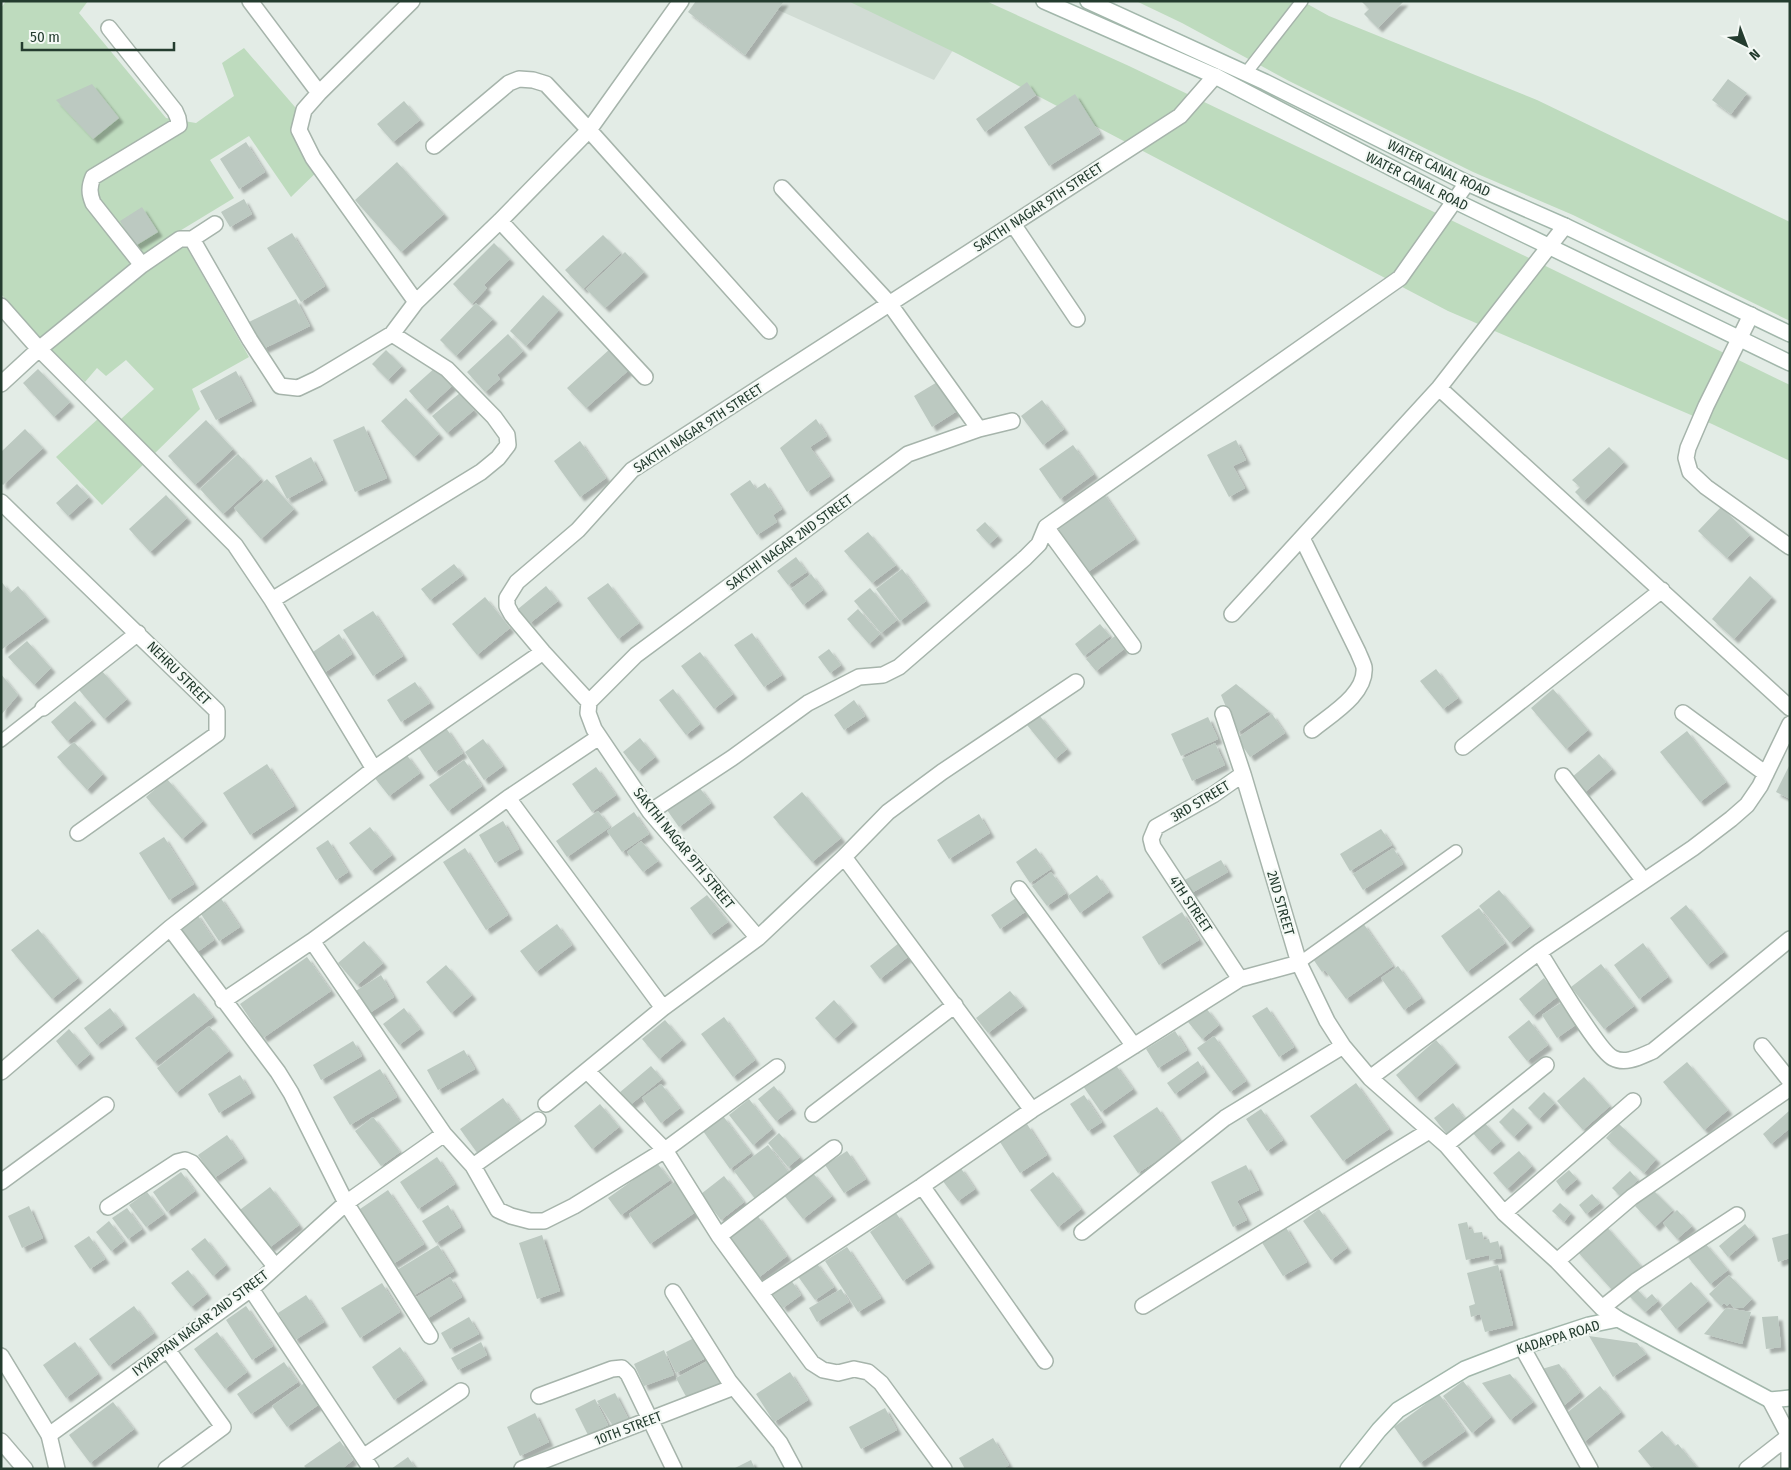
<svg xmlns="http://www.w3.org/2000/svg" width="1791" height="1470" viewBox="0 0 1791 1470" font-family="'Fira Sans Condensed',sans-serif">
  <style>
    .built { fill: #d1dcd4 }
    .green { fill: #bedbbe }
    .building { fill: #bcc9c1; filter: url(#shadow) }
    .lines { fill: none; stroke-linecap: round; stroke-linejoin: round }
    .service-casing { stroke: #a6b4ab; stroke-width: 14 }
    .minor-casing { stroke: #a6b4ab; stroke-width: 18 }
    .tertiary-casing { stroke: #a6b4ab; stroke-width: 18 }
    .secondary-casing { stroke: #a2b7ab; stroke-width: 18 }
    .service { stroke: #fff; stroke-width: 11 }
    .minor { stroke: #fff; stroke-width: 15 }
    .tertiary { stroke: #fff; stroke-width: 15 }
    .secondary { stroke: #fff; stroke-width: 15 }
    .labels { text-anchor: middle; stroke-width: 4.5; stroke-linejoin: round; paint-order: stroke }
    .street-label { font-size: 14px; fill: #243c2f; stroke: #f4f9f5 }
  </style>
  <defs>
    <filter id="shadow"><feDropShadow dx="4.5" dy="4.5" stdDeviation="1" flood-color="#0004"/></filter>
  </defs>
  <rect width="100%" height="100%" fill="#e3ece6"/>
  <path class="built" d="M758,1H969L981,6L934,80Z"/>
  <path class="green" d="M6,1H88L79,13L166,118L196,123L234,96L222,63L244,48L295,107L325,164L291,197L249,136L210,160L234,198L178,232L249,357L192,389L200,409L102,505L56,457L110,408L121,419L154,389L126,360L106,376L97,368L85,382L50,349L1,294V8Z
    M848,1H986L1129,66L1457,223L1790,385V461L1712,424L1448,311L958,54Z
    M1136,1H1302L1329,16L1537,100L1790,222V321L1573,215L1473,172L1289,81L1182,23Z"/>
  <path class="building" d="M696,1H784L745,55L688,12Z
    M1361,1H1404L1378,28L1364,14L1369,9Z
    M1728,79L1747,93L1731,114L1712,100Z
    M1027,82L1036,95L985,132L976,119Z
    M92,84L119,118L93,139L56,100Z
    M1075,94L1100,134L1049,166L1024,127Z
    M404,101L420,120L393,142L377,124Z
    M246,142L265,172L239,189L220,159Z
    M397,162L444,214L401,252L355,200Z
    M244,199L252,214L230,227L221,212Z
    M142,207L158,232L135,246L120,221Z
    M292,233L325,286L301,302L267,248Z
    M603,235L621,253L583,289L565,270Z
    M494,243L510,259L484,285L487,288L472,304L453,284Z
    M625,252L644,272L605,308L586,289Z
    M543,295L559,310L526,346L510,331Z
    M296,299L310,326L263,349L249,322Z
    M476,303L493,319L456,356L440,340Z
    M508,334L523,351L497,375L500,379L485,392L467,372Z
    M611,348L630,369L586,408L567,388Z
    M386,350L402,366L388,380L372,364Z
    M436,367L453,385L426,410L409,391Z
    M38,369L70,402L54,417L23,383Z
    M236,371L252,401L216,420L200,391Z
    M939,381L957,411L932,427L914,396Z
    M460,393L474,410L447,433L432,416Z
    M406,398L439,434L414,457L381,421Z
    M1042,400L1064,429L1043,445L1021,416Z
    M816,419L827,436L810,447L830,476L807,492L780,448Z
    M206,420L233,449L195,485L168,456Z
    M364,426L387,478L355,492L333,440Z
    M25,429L43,448L3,485L1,483V452Z
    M1236,440L1246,460L1233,466L1245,488L1229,497L1207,455Z
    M580,441L606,478L580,497L554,461Z
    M1073,445L1094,474L1060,499L1039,469Z
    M1609,447L1624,462L1584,501L1575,492L1580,487L1572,480Z
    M238,454L261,479L223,514L200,489Z
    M311,457L323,480L287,499L275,476Z
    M267,479L294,509L261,539L234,508Z
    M750,480L756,489L765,483L782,509L773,515L777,522L757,535L730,494Z
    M77,484L89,497L68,516L56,503Z
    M1102,491L1135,539L1085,574L1052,525Z
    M166,495L187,518L150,552L129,529Z
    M1721,507L1750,535L1727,558L1698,531Z
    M985,522L998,536L989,544L976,530Z
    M868,532L896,565L872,583L844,551Z
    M796,557L807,572L788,585L777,571Z
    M454,564L463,575L430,600L421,589Z
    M902,569L926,601L900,621L876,589Z
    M811,574L823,590L803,605L791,589Z
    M1750,576L1772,597L1734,639L1712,619Z
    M1,581L10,593L18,586L45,617L1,650Z
    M608,583L639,623L618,639L587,598Z
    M546,586L558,601L530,623L518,609Z
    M870,588L897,620L881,633L854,601Z
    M485,597L510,628L477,655L452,624Z
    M858,609L880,634L869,644L847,619Z
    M373,611L403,656L373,676L343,630Z
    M1100,624L1110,636L1084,656L1075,644Z
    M752,633L782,675L764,687L734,645Z
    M339,634L352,654L324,673L310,654Z
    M1115,636L1124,649L1096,671L1086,659Z
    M27,641L51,668L34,685L8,657Z
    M829,649L841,665L830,673L818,657Z
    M700,652L733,694L714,709L681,666Z
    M1436,669L1458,698L1443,709L1420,681Z
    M101,670L127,699L104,719L79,690Z
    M1,674L18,695L1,715Z
    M415,682L430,703L401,722L387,700Z
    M1236,684L1269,711L1237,733L1221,695Z
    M673,689L700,724L686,735L659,700Z
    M1553,689L1588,730L1566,749L1531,708Z
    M854,700L865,716L844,730L834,715Z
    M75,701L92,720L67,741L51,722Z
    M1272,714L1285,733L1250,757L1237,738Z
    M1039,715L1067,749L1055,759L1027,725Z
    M1208,717L1218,739L1181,756L1171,734Z
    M446,728L463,753L435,772L418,747Z
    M1687,731L1726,782L1700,802L1660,752Z
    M640,738L655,757L638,771L623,752Z
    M483,739L503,766L484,780L465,752Z
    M74,742L103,774L87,790L57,757Z
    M1215,743L1225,765L1192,781L1182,759Z
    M406,754L420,773L389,796L374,777Z
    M1599,754L1612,769L1584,793L1571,778Z
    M464,760L482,786L448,811L429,785Z
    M267,764L294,806L250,835L223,793Z
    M1790,764V799L1776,792Z
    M596,767L616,795L592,812L572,784Z
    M167,779L203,821L182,839L146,797Z
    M699,787L711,803L679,827L667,810Z
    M802,792L841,838L812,862L773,817Z
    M598,811L610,827L567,857L556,841Z
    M634,812L649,834L622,852L607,831Z
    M979,814L990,833L949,859L937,840Z
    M503,821L519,849L495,863L479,835Z
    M370,827L392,855L371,871L349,843Z
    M1381,829L1392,845L1350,871L1340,854Z
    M164,837L194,884L169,900L139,853Z
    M328,840L348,872L336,880L316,848Z
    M641,841L658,861L643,872L627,852Z
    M465,848L508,915L486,930L443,862Z
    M1036,848L1051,869L1030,883L1016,862Z
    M1393,848L1403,864L1363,890L1353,874Z
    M1221,860L1228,872L1188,895L1181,882Z
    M1051,872L1066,893L1047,906L1032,886Z
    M1097,875L1109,892L1080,913L1068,896Z
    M1499,890L1530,926L1510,943L1479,906Z
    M707,895L728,922L710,935L690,908Z
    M220,897L240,927L219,941L199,911Z
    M1016,898L1025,912L1000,929L991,915Z
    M1686,905L1724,952L1707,965L1670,918Z
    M1479,908L1505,943L1467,972L1441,936Z
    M1182,912L1199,940L1159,965L1142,937Z
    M196,913L214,940L196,953L177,926Z
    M1363,923L1393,966L1346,999L1325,970L1322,972L1313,959Z
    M557,924L572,945L536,972L520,951Z
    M38,929L78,978L52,999L11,950Z
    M364,941L383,963L357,985L338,963Z
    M899,943L909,956L880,979L870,966Z
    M1643,943L1668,977L1639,999L1614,965Z
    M307,957L331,991L263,1038L240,1004Z
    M1601,964L1634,1006L1604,1029L1571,987Z
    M446,965L472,995L451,1013L426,982Z
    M1398,966L1421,998L1404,1010L1381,978Z
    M381,975L394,997L365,1016L351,994Z
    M1544,978L1558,996L1533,1016L1519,999Z
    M1010,991L1023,1006L988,1033L976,1018Z
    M194,993L213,1017L154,1062L135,1038Z
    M834,1000L853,1022L834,1039L815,1018Z
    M1562,1002L1577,1024L1557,1038L1542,1015Z
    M1267,1007L1294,1047L1279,1057L1252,1016Z
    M110,1008L123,1025L97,1045L84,1028Z
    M404,1008L420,1029L399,1045L383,1024Z
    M1206,1008L1219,1025L1202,1039L1188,1022Z
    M724,1017L755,1060L733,1077L701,1034Z
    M665,1020L682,1040L659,1059L642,1039Z
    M1529,1020L1548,1045L1527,1061L1508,1037Z
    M209,1026L229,1051L176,1093L157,1068Z
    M69,1029L90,1054L76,1066L56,1041Z
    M1175,1031L1187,1050L1158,1068L1146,1049Z
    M1214,1036L1246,1081L1230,1092L1197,1048Z
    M1436,1040L1456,1063L1416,1098L1396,1075Z
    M353,1041L362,1056L321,1080L313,1065Z
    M464,1050L475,1069L438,1090L427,1070Z
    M1198,1061L1205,1072L1175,1094L1167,1083Z
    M1687,1062L1728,1110L1704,1130L1663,1082Z
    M1115,1064L1133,1089L1101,1112L1083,1086Z
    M651,1066L662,1079L630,1105L619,1093Z
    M380,1069L397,1097L350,1125L333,1097Z
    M240,1075L251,1093L219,1113L208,1094Z
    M1584,1077L1610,1106L1583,1130L1557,1101Z
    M1356,1083L1389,1129L1343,1161L1310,1116Z
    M661,1084L680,1108L661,1123L642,1098Z
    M774,1086L792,1109L776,1121L758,1099Z
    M1544,1092L1555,1103L1539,1119L1528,1108Z
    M1084,1095L1102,1122L1088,1131L1070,1104Z
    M503,1098L521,1123L478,1154L460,1129Z
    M749,1099L772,1129L753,1145L729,1115Z
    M1453,1103L1465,1119L1447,1134L1434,1118Z
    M600,1104L619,1127L592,1149L574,1126Z
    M1157,1107L1182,1144L1138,1173L1113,1136Z
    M1513,1108L1528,1123L1514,1137L1499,1122Z
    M1261,1109L1283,1140L1267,1151L1246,1119Z
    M1789,1111L1790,1128L1771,1144L1763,1134Z
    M723,1116L751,1153L730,1169L703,1131Z
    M373,1117L400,1152L381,1166L355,1131Z
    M1483,1121L1501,1141L1489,1151L1471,1131Z
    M1027,1124L1047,1155L1020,1173L1000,1142Z
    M1619,1124L1656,1159L1644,1173L1606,1138Z
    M779,1133L800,1157L788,1167L768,1143Z
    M227,1135L243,1158L214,1178L198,1155Z
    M768,1145L790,1174L756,1200L734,1171Z
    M847,1151L866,1179L844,1193L825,1165Z
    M1519,1151L1532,1166L1507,1189L1493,1173Z
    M437,1157L455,1184L418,1209L400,1182Z
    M657,1163L670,1180L621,1215L608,1198Z
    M1246,1165L1259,1190L1237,1201L1247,1220L1233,1227L1211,1182Z
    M960,1167L975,1189L958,1201L942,1180Z
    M1569,1170L1577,1179L1563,1191L1556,1181Z
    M1630,1171L1638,1180L1620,1196L1612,1188Z
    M181,1172L195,1191L167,1212L153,1192Z
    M812,1172L832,1196L803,1219L783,1194Z
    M1053,1172L1081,1209L1058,1227L1030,1190Z
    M724,1176L744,1202L721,1220L701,1194Z
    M676,1181L697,1211L650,1244L629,1214Z
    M270,1187L299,1225L269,1248L240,1210Z
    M1652,1189L1673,1210L1655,1227L1635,1206Z
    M388,1190L424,1244L393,1264L357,1211Z
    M147,1192L164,1214L146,1227L129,1205Z
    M1592,1194L1600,1203L1586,1214L1579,1205Z
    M1560,1203L1571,1213L1564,1222L1552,1211Z
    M448,1205L461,1227L436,1243L422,1221Z
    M29,1206L43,1238L22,1248L8,1216Z
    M127,1208L142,1229L128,1239L112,1218Z
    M1319,1209L1347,1248L1331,1260L1303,1221Z
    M1677,1210L1692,1226L1677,1239L1663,1223Z
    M896,1213L930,1263L903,1281L870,1232Z
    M757,1215L787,1256L758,1278L728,1237Z
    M109,1221L124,1241L111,1251L96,1232Z
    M1467,1222L1469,1230L1473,1229L1474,1233L1482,1232L1484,1240L1489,1239L1490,1243L1498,1241L1502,1258L1490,1260L1489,1255L1466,1260L1458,1224Z
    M1745,1224L1754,1235L1728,1257L1719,1246Z
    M1605,1225L1641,1266L1613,1291L1576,1250Z
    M1285,1226L1307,1262L1283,1276L1261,1241Z
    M1790,1233V1258L1778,1262L1772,1238Z
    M542,1235L560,1291L537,1299L519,1243Z
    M89,1236L105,1259L90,1269L74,1246Z
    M205,1238L226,1265L213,1276L191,1249Z
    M1704,1242L1728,1270L1710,1284L1687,1256Z
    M438,1245L454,1271L413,1296L397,1270Z
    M847,1247L881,1298L858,1312L825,1261Z
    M815,1261L834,1287L815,1300L797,1275Z
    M1498,1265L1513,1325L1485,1332L1480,1314L1471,1317L1469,1306L1475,1304L1467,1273Z
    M188,1270L207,1294L191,1307L171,1283Z
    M1729,1275L1752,1299L1743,1308H1734L1730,1303L1727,1306L1724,1303L1721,1306L1709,1294Z
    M450,1277L462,1297L425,1320L413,1299Z
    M791,1280L801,1295L783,1308L772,1293Z
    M1691,1282L1708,1301L1676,1329L1660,1309Z
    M382,1283L400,1312L360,1338L341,1308Z
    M1635,1287L1646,1299L1652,1294L1658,1301L1645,1312L1627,1294Z
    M841,1289L849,1302L817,1322L809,1308Z
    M306,1295L324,1322L295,1340L278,1313Z
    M134,1306L154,1333L109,1366L89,1339Z
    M246,1306L273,1346L252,1360L226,1320Z
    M1726,1308L1751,1312L1742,1344L1704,1334Z
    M1778,1316L1781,1347L1766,1349L1762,1317Z
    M469,1317L479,1334L450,1349L441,1333Z
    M217,1332L247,1372L225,1389L194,1349Z
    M698,1336L708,1357L676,1373L666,1352Z
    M1589,1336L1637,1343L1646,1354L1613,1377Z
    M75,1342L98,1374L66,1398L43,1365Z
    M481,1342L487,1355L458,1370L451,1358Z
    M400,1347L423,1380L394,1400L372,1367Z
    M664,1350L674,1375L644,1386L634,1364Z
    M711,1359L724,1383L689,1402L676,1378Z
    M284,1362L298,1382L251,1414L237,1394Z
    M1559,1364L1580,1392L1561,1408L1542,1369Z
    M790,1372L808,1400L774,1422L756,1394Z
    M1510,1374L1533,1402L1510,1420L1482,1383Z
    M1463,1381L1491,1417L1472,1433L1443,1396Z
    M306,1382L321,1403L287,1427L272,1406Z
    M1600,1386L1621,1412L1584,1442L1563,1416Z
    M615,1393L631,1424L613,1426L597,1401Z
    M1439,1394L1465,1431L1420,1463L1394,1427Z
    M595,1399L608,1425L588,1435L575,1409Z
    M113,1402L134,1429L90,1463L69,1435Z
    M885,1408L897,1430L861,1449L849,1427Z
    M535,1413L549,1442L520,1456L507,1427Z
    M1662,1431L1675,1446L1678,1444L1698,1469H1656L1653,1466L1651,1467L1638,1451Z
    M993,1438L1009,1465L1003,1469H965L959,1458Z
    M340,1441L353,1460L342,1469H307L304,1466Z
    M408,1457L416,1469H391Z
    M751,1460L755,1469H733Z"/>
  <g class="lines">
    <g class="service-casing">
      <path id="service" d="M1246,73L1302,1
        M1,741L43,708
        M1299,963L1456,851"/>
    </g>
    <g class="minor-casing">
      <path id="minor" d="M250,1L319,93
        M412,1L319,93L304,110L299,130L313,158L416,302
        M109,28L175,111L178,118L179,125L93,177C89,187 89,193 93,203L142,265
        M434,146L509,83L519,79L533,80L546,84L589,130L769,331
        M782,188L889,303L979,429
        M500,221L645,377
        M1013,224L1077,319
        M192,239L215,224
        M1,306L39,349L235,545L272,600L374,769
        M1751,315L1706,406L1688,448L1686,458L1690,472L1706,487L1790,547
        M1,384L39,349L142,265L180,239H192L250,340L280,386L298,388L317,379L392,334L416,302L500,221L589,130L681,1
        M1439,388L1790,708
        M1,502L217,711V734L78,833
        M1046,527L1133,646
        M1302,538L1358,652C1360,657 1363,663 1364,667C1367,694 1330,715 1312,730
        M272,600L481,472L498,458L508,445L507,435L494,417L447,369L392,334
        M1232,614L1439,388L1565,226
        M589,702L636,655L908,454L979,429L1012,421
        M43,708L138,633
        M1683,713L1766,774
        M1223,714L1243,774L1299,963L1327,1021L1343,1046L1370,1078L1446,1145L1504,1213L1557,1261L1602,1308L1618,1319
        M1463,747L1662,590
        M1563,776L1644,881
        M508,798L663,1008
        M650,812L732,758L808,703L859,677L883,675L899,667L1025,558L1039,544L1046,527L1400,278L1467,183
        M844,857L1032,1110
        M1019,889L1134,1046
        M170,928L278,1072L291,1093L346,1203L430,1336
        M758,938L650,812L594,729L588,713L589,702L543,652L512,615L507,606V598L517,582L578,530L632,470L1180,116L1215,76
        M312,941L444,1134L473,1166L498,1210L511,1216L530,1221H544L574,1206L665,1150L777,1067
        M1539,952C1551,970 1598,1051 1613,1058C1626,1065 1641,1056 1653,1051L1790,939
        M1240,979L1153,847L1151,839L1156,827L1213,795L1243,774
        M223,1001L312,941L508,798L599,737
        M1762,1046L1790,1081
        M587,1071L665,1150L719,1236L812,1363L823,1370L838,1373L854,1369L868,1372L881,1383L944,1469
        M1,1072L170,928L374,769L543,652
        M1370,1078L1539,952L1693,848L1731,819L1747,805L1760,786L1790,724
        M546,1104L663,1008L758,938L844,857L888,812L942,772L1076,682
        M813,1114L955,1005
        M1446,1145L1546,1065
        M473,1166L538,1120
        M1,1182L106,1105
        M922,1186L1045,1361
        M108,1207L177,1162L185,1160L192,1163L275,1266
        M1504,1213L1633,1101
        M1082,1232L1225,1118L1343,1046
        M719,1236L834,1148
        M1557,1261L1632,1197L1790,1088
        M251,1289L371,1469
        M673,1292L729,1381L780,1443L794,1469
        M761,1292L922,1186L1032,1110L1240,979L1299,963
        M1143,1306L1429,1131
        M1602,1308L1636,1281L1737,1215
        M1522,1347L1590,1469
        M539,1396L612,1369L622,1368L628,1374L632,1382L674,1469
        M1770,1400L1789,1436V1469
        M49,1435L251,1289L346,1203L444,1134
        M1,1441L25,1469
        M363,1457L461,1391
        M166,1469L223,1427L167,1349
        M522,1469L734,1387
        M1747,1469L1789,1436L1790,1437"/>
    </g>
    <g class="tertiary-casing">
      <path id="tertiary" d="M1,1356L49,1435L57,1469"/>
    </g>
    <g class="secondary-casing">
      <path id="secondary" d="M1044,1L1215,76L1455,201L1790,363
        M1088,1L1265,82L1467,183L1565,226L1790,334
        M1348,1469L1379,1430L1398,1410L1465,1369L1522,1347L1589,1325L1618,1319L1770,1400L1790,1398"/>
    </g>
    <use href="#service" class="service"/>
    <use href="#minor" class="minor"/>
    <use href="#tertiary" class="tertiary"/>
    <use href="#secondary" class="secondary"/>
  </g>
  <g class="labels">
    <g class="street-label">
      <text transform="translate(1439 168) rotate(26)" y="5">WATER CANAL ROAD</text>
      <text transform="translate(1417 181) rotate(27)" y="5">WATER CANAL ROAD</text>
      <text transform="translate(1038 207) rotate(-33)" y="5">SAKTHI NAGAR 9TH STREET</text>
      <text transform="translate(698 428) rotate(-33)" y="5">SAKTHI NAGAR 9TH STREET</text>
      <text transform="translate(789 542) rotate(-36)" y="5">SAKTHI NAGAR 2ND STREET</text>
      <text transform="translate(179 673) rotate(45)" y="5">NEHRU STREET</text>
      <text transform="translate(1200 801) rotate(-31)" y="5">3RD STREET</text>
      <text transform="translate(684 848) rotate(51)" y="5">SAKTHI NAGAR 9TH STREET</text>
      <text transform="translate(1281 903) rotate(74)" y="5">2ND STREET</text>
      <text transform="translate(1191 904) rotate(56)" y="5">4TH STREET</text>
      <text transform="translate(200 1323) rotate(-37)" y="5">IYYAPPAN NAGAR 2ND STREET</text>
      <text transform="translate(1558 1337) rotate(-17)" y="5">KADAPPA ROAD</text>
      <text transform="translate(628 1428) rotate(-21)" y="5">10TH STREET</text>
    </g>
  </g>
  <rect width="1791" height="1470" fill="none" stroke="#243c2f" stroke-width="5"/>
  <g transform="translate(1746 45) rotate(138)" stroke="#f4f9f5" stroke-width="4" paint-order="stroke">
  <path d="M0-4L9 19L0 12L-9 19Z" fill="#243c2f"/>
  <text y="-8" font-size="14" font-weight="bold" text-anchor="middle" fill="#243c2f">N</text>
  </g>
  <path d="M22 42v8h152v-8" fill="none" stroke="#243c2f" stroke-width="2.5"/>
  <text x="30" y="42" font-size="15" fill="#243c2f" stroke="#f4f9f5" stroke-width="4" paint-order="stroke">50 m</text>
</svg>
